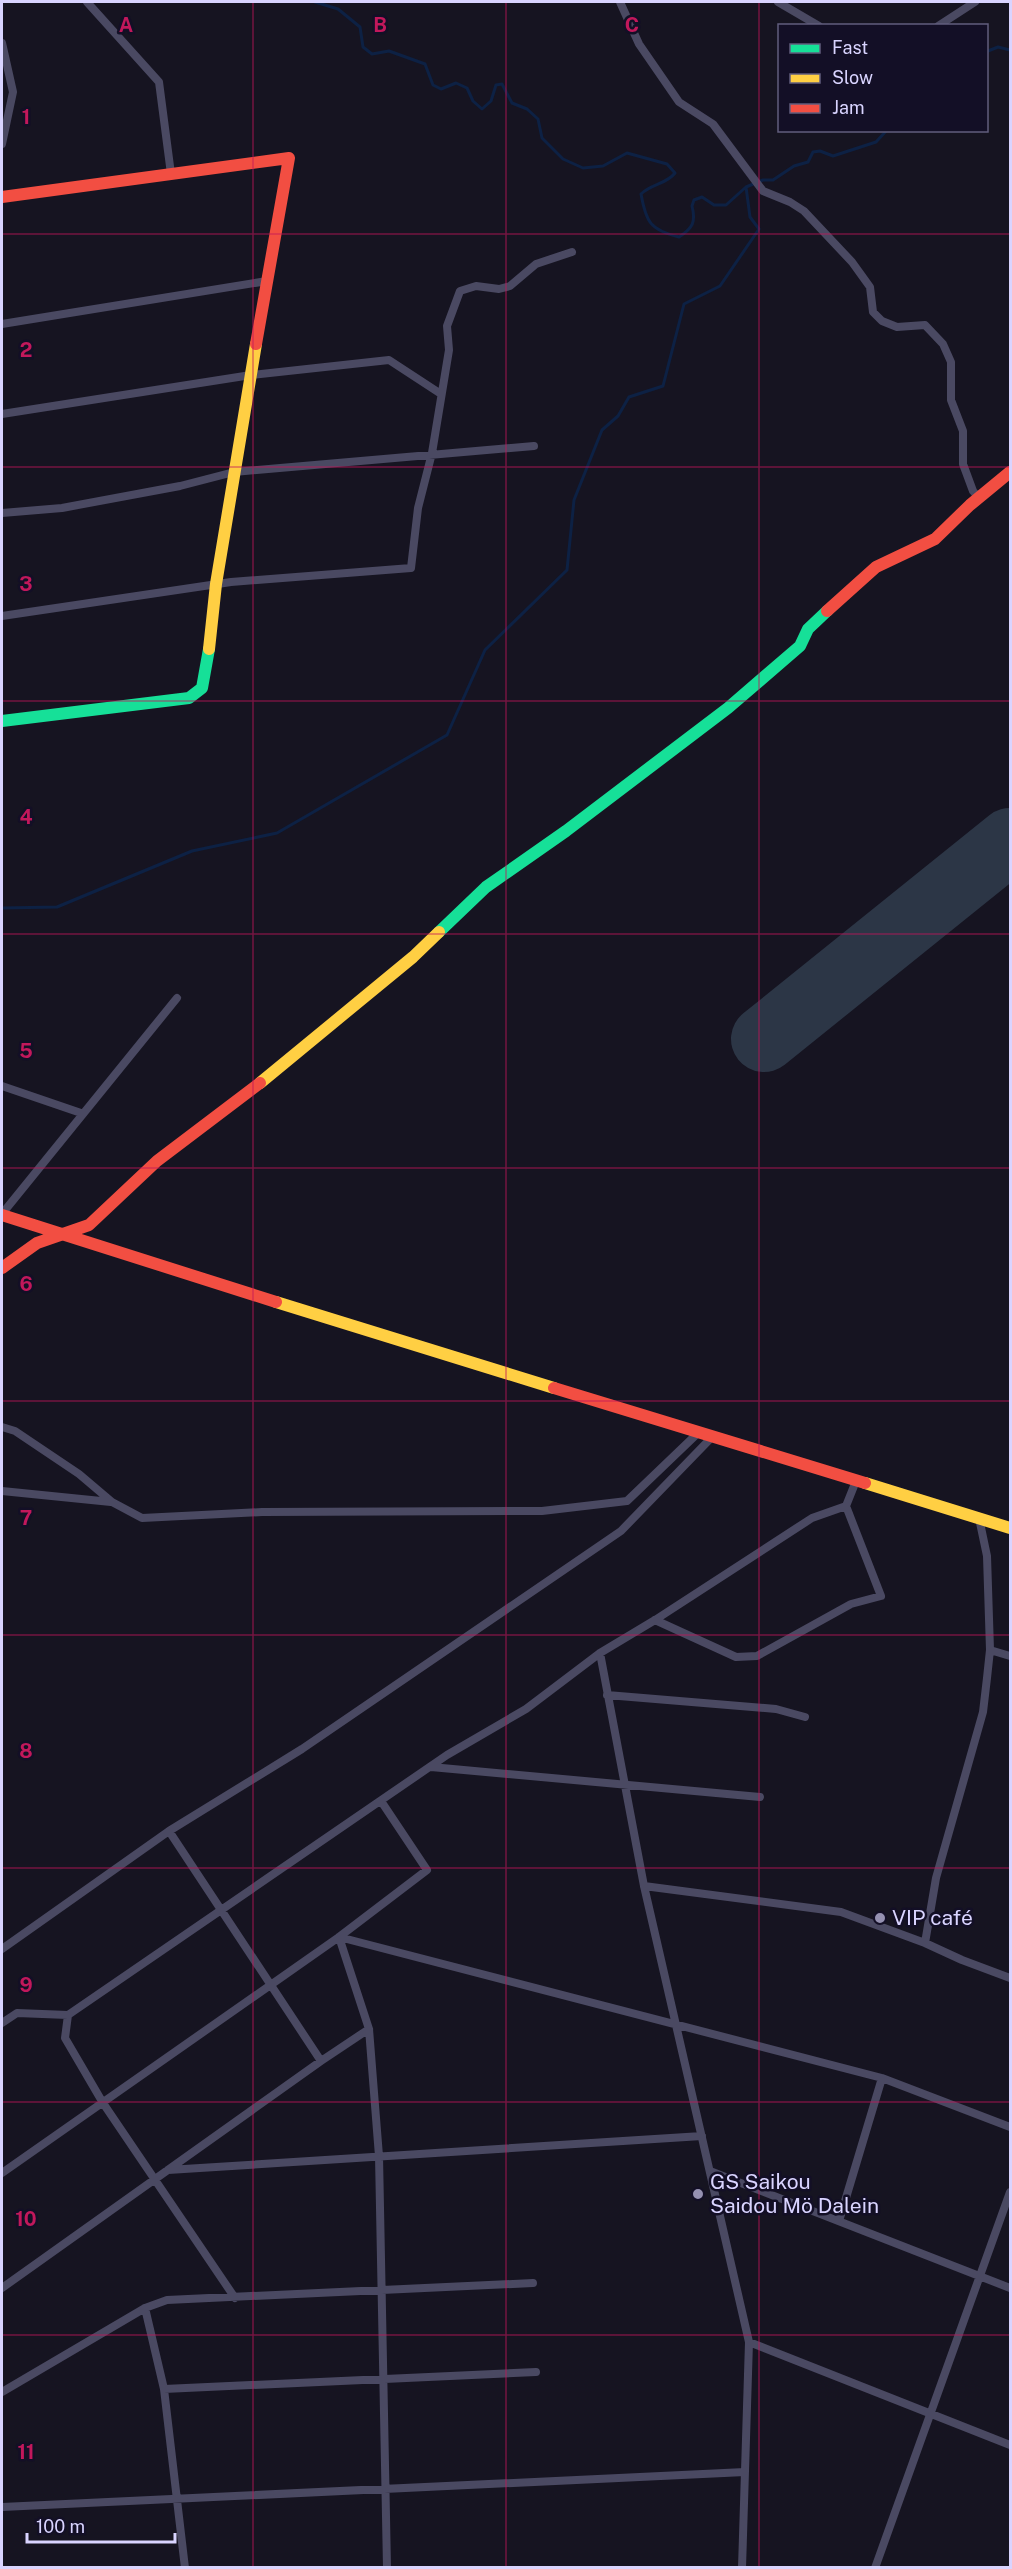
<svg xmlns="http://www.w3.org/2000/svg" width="1012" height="2569" viewBox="0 0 1012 2569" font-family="'Public Sans',sans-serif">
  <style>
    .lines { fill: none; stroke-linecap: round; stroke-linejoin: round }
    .stream { stroke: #0d2144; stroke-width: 3 }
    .runway { stroke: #2c3646; stroke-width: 66 }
    .street { stroke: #4a4962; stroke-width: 8 }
    .fast { stroke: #16e098; stroke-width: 12 }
    .slow { stroke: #ffcf43; stroke-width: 12 }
    .jam { stroke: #f24e42; stroke-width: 12 }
    .grid { fill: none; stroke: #c2185b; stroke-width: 1.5; stroke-opacity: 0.55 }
    .poi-dot { fill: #9591b1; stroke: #130f26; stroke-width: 2 }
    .labels { text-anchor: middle; stroke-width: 5; stroke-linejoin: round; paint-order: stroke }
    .poi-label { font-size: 21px; fill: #d9d4ff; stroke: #130f26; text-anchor: start }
    .grid-label { font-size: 20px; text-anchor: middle; font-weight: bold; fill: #c2185b; stroke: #130f26; stroke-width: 5; stroke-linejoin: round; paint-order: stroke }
  </style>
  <rect width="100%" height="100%" fill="#161421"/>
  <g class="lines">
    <path class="stream" d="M315,2L338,9L360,27L363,47L372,54L389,51L425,64L433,85L441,89L456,83L467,88L473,101L482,109L491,101L496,85L502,84L512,103L527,109L538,119L542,138L563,159L583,168L603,166L627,153L667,164L675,173C667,184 651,184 641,194C646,222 650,230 679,237C693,228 696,222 692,206L694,200L702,197L714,205H726L746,187L763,180H773L794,166L808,162L813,152L820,151L833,156L876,142L887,130
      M986,55L988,51L998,47L1010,50
      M2,908L57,907L192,851L277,833L447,735L485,650L567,570L574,500L602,430L618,416L629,397L663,386L684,304L720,286L759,229L750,217L746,187"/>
    <path class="runway" d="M764,1039L1010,841"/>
    <path class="street" d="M87,2L159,82L171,174
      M620,2L639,44L679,102L713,124L763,191L790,202L804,211L852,262L870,287L873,312L882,321L897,327L925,325L943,344L951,362V400L963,431V464L973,491L979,498
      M778,2L819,26
      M938,26L975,2
      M2,43L13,92L2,144
      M2,324L267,281
      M2,414L251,375L389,360L441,394
      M2,513L62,508L180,486L234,472L534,446
      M2,616L231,582L411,568L418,508L432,453L449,350L447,326L460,291L476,286L499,289L510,286L536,264L572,252
      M2,1086L81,1113
      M2,1214L177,998
      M2,1427L15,1431L79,1474L112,1502L142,1518L262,1512L542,1511L627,1501L699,1432
      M2,1491L111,1502
      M655,1620L736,1657L757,1656L851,1604L881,1596L846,1506
      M990,1650L1010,1656
      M600,1653L644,1886L749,2342L742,2568
      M607,1695L776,1709L805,1717
      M431,1767L760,1797
      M169,1831L321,2061
      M644,1886L841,1912L925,1943L962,1960L1010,1978
      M339,1937L882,2078L1010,2127
      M339,1937L369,2029L379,2156L387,2568
      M925,1943L936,1878L983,1712L987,1678L990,1650L987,1556L979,1518
      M2,1949L169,1831L302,1749L621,1531L713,1436
      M68,2015L65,2038L103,2103L235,2298
      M2,2023L17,2013L68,2015L447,1755L526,1709L600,1653L655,1620L812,1518L846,1506L856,1481
      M168,2170L702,2136
      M710,2171L1010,2288
      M2,2173L339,1937L427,1870L381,1801
      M839,2221L882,2078
      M2,2288L321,2061L369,2029
      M145,2308L164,2389L185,2568
      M749,2342L1010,2445
      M164,2389L536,2372
      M2,2392L145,2308L167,2300L533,2283
      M2,2507L745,2472
      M875,2568L1010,2192"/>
    <path class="fast" d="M2,721L189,698L202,688L209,649
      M439,932L486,887L566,831L728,708L800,646L808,629L827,611"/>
    <path class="slow" d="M209,649L216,584L256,344
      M260,1083L413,957L439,932
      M276,1302L554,1388
      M865,1483L1010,1528"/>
    <path class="jam" d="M2,197L289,158L256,344
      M827,611L876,567L935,539L970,505L1010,472
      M2,1215L276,1302
      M2,1268L37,1243L89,1225L157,1161L260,1083
      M554,1388L865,1483"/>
  </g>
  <path class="grid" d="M253,2V2568M506,2V2568M759,2V2568M2,234H1010M2,467H1010M2,701H1010M2,934H1010M2,1168H1010M2,1401H1010M2,1635H1010M2,1868H1010M2,2102H1010M2,2335H1010"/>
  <g class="poi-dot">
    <circle cx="880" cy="1918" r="6"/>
    <circle cx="698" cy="2194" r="6"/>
  </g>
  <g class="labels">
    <g class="poi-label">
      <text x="892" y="1925">VIP café</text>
      <text x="710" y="2189">GS Saikou<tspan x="710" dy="24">Saidou Mö Dalein</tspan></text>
    </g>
  </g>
  <g class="grid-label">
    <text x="126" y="32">A</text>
    <text x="380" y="32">B</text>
    <text x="632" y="32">C</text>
    <text x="26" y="124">1</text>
    <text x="26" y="357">2</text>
    <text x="26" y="591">3</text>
    <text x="26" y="824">4</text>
    <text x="26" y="1058">5</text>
    <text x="26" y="1291">6</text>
    <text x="26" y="1525">7</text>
    <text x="26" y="1758">8</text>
    <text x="26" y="1992">9</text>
    <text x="26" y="2226">10</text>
    <text x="26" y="2459">11</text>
  </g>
  <rect width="1012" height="2569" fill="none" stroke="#d9d4ff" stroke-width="6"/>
  <rect x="778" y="24" width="210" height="108" fill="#130f26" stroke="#625e7d" stroke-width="1.5"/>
  <rect x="790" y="44" width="30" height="9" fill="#16e098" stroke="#625e7d" stroke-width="1.5"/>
  <text x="832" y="54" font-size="18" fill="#d9d4ff">Fast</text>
  <rect x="790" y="74" width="30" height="9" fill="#ffcf43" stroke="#625e7d" stroke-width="1.5"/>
  <text x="832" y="84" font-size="18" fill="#d9d4ff">Slow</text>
  <rect x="790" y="104" width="30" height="9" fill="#f24e42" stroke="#625e7d" stroke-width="1.5"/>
  <text x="832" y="114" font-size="18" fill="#d9d4ff">Jam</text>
  <path d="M27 2533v9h148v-9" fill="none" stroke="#d9d4ff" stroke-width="3"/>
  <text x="36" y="2533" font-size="18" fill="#d9d4ff" stroke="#130f26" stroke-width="4.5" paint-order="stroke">100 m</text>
</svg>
